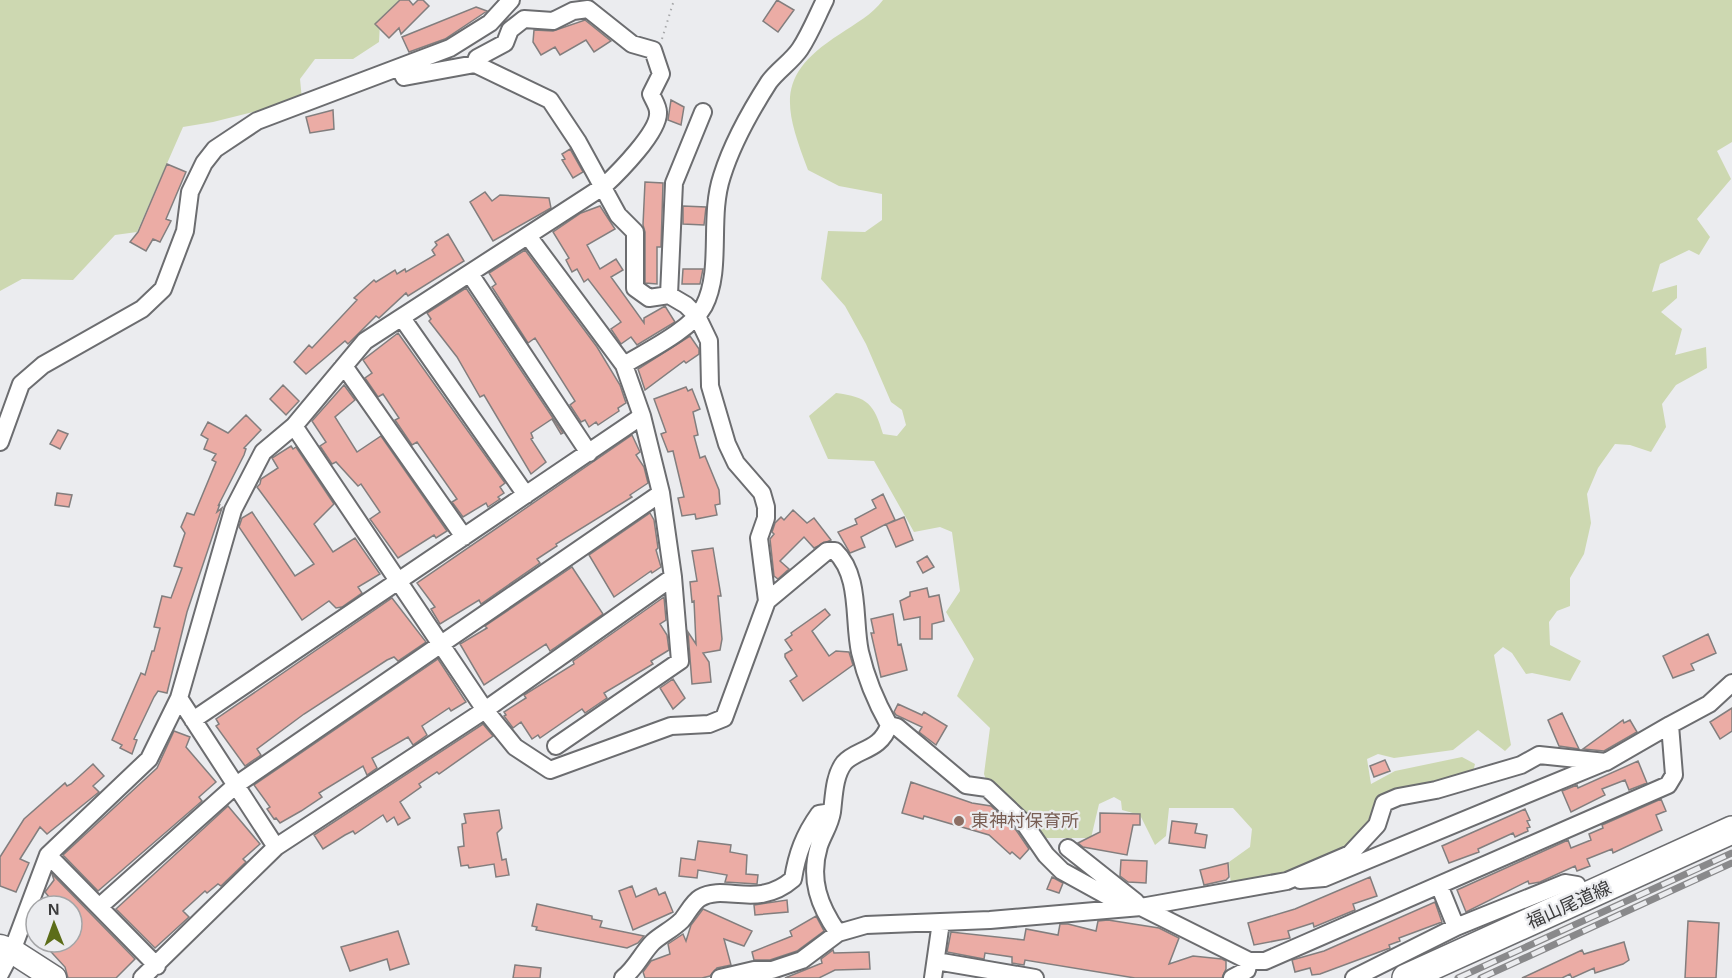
<svg xmlns="http://www.w3.org/2000/svg" width="1732" height="978" viewBox="0 0 1732 978" font-family="Helvetica,'Noto Sans JP',sans-serif">
  <style>
    .green { fill: #cdd8b1 }
    .building { fill: #ebaca5; stroke: #827e7e; stroke-width: 1.5 }
    .lines { fill: none; stroke-linecap: round; stroke-linejoin: round }
    .street-casing { stroke: #6c6d70; stroke-width: 20 }
    .secondary-casing { stroke: #6c6d70; stroke-width: 27 }
    .primary-casing { stroke: #6c6d70; stroke-width: 30 }
    .path { stroke: #a6a7a9; stroke-width: 2; stroke-dasharray: 1.5 4.5; stroke-linecap: butt }
    .street { stroke: #fff; stroke-width: 16 }
    .secondary { stroke: #fff; stroke-width: 24 }
    .primary { stroke: #fff; stroke-width: 27 }
    .rail-casing { stroke: #89898b; stroke-width: 7 }
    .rail { stroke: #ebecef; stroke-width: 4.5; stroke-dasharray: 14; stroke-linecap: butt }
    .education-dot { fill: #8d6e63; stroke: #ebecef; stroke-width: 2 }
    .labels { text-anchor: middle; stroke-width: 4.5; stroke-linejoin: round; paint-order: stroke }
    .education-label { font-size: 18px; fill: #785e54; stroke: #ebecef; text-anchor: start }
    .street-label { font-size: 18px; fill: #3a3a3b; stroke: #ebecef }
  </style>
  <rect width="100%" height="100%" fill="#ebecef"/>
  <path class="green" d="M0,0H402L380,23L379,42L353,59H315L300,79L302,100L213,122L183,127L137,232L115,235L73,280L22,279L0,291Z
    M883,0H1732V142L1717,151L1731,179L1697,219L1710,237L1699,255L1689,250L1660,264L1652,292L1677,285V298L1661,312L1682,329L1675,355L1706,347L1707,368L1676,385L1662,404L1666,427L1651,452L1630,445L1615,444L1598,468L1587,494L1591,523L1584,554L1570,578V606L1557,611L1549,622L1550,645L1581,661L1570,681L1532,673L1526,674L1512,653L1503,647L1494,655L1511,745L1505,751L1478,730L1453,750L1394,758L1378,754L1367,759L1371,784L1395,771L1462,757L1475,764L1473,772L1389,794C1383,805 1377,821 1368,830C1337,864 1274,877 1231,887L1229,862L1250,847L1252,829L1233,808H1169L1166,836L1155,845L1140,815L1122,810L1121,801L1114,797L1099,804L1091,838H1040L992,797L984,774L990,728L957,696L974,659L946,612L960,591L952,532L940,527L914,532L874,461L828,459L809,416L836,393C868,397 874,404 883,434L897,436L906,425L902,410L891,402L866,344L845,306L821,279L828,231L865,232L882,220V194L839,186L808,170C783,104 776,75 840,34C856,23 872,15 883,0Z"/>
  <path class="building" d="M400,0H409L413,5L418,0H423L429,6L401,34L399,28L389,38L375,24Z
    M777,0L794,10L778,32L763,21Z
    M476,7L487,11L445,39L409,52L402,37Z
    M585,20L611,41L594,52L586,40L560,55L555,47L541,55L533,42L534,30L553,31Z
    M671,100L684,107L681,125L668,120Z
    M333,110L334,129L310,133L306,117Z
    M570,149L583,172L573,178L562,160L565,159L562,154Z
    M167,164L186,172L166,219L171,221L160,242L153,239L146,251L130,242L138,232Z
    M645,182L663,183L661,247H657V284L645,283V232L643,225Z
    M485,192L492,201L500,195L549,198L551,208L493,241L470,202Z
    M600,206L615,229L587,245L600,269L616,259L623,270L611,277L644,323V318L665,306L675,322L637,345L631,337L621,344L611,329L621,322L588,279L584,282L577,269L572,272L566,260L569,258L553,232L581,213Z
    M683,206L706,207L704,225L683,224Z
    M448,234L464,261L408,296L406,293L379,318L376,316L348,344L345,341L306,374L294,362L309,345L312,348L357,300L354,298L374,280L376,282L395,270L397,274L405,269L406,272L435,255L432,250L437,245L435,242Z
    M525,250L597,347L620,385L626,403L618,408L619,411L598,425L596,422L589,427L585,420L581,422L570,405L575,401L535,338L528,343L492,287L496,284L489,273Z
    M683,269H703L700,284H682Z
    M466,288L563,433L561,434L552,419L531,433L533,438L531,439L546,462L531,474L484,395L480,397L457,357L429,321L431,319L427,313Z
    M398,333L505,483L500,487L504,493L498,497L500,499L488,507L486,503L463,517L452,502L457,499L417,442L412,445L395,420L399,418L383,394L378,397L365,378L372,373L363,360Z
    M690,336L699,349V354L686,363L684,361L645,390L638,369Z
    M283,385L299,401L286,415L270,399Z
    M344,385L355,400L335,417L357,452L381,436L447,531L436,538L434,535L398,558L370,519L380,512L361,484L358,486L336,462L332,464L320,446L326,442L312,421Z
    M686,387L688,391L692,389L700,409L693,412L698,435L694,436L700,458L705,456L719,490L720,504L715,505L717,515L696,519L695,514L682,516L678,498L684,497L673,451L668,452L661,434L666,432L654,399Z
    M246,415L261,430L244,448L246,449L244,455L218,506L220,504L217,512L222,508L187,612L167,693L158,691L154,697L134,739L137,740L132,754L120,748L122,745L112,740L141,673L145,675L152,651H154L160,628L154,627L162,596L171,598L182,568L174,566L185,533L181,527L187,513L194,515L216,462L212,460L216,454L204,449L208,439L201,435L208,422L228,433Z
    M58,430L68,434L60,449L50,444Z
    M632,435L640,452L636,455L644,467L648,483L630,495L632,497L556,544L557,546L537,559L540,563L481,604L479,600L440,624L431,609L435,607L417,583Z
    M291,446L293,449L296,447L334,504L314,524L333,552L355,538L380,574L358,587L362,593L342,607L336,608L329,601L302,620L239,527L242,518L252,512L295,576L314,564L257,487L260,484L261,479L278,468L272,458Z
    M57,493L72,495L69,507L55,505Z
    M883,494L895,520L887,524L904,517L913,540L896,547L886,524L861,537L865,547L850,553L838,532L857,524L855,519L876,508L872,500Z
    M793,510L807,523L814,518L831,540L814,548L804,537L780,561L789,569L778,579L774,576L770,539L774,534L772,532L775,523L781,517L784,520Z
    M650,513L654,520L658,548L656,550L661,567L652,573L651,571L614,597L589,555Z
    M713,548L721,596H718L722,639L720,650L703,653L709,662L711,682L692,684L688,632L696,644L694,601L692,602L690,582L697,581L692,551Z
    M927,556L934,567L923,573L917,562Z
    M572,567L603,614L556,647L550,651L546,644L484,685L460,644L487,628L485,626Z
    M927,588L929,597L939,595L944,621L932,624V639H920V617L904,620L900,601L910,596V592Z
    M664,597L666,620L660,624L667,635L669,650L651,661L653,664L604,693L607,698L585,713L582,709L540,738L538,735L532,739L521,722L513,728L504,716L506,715L504,712L526,698L524,695L574,664L573,661Z
    M392,598L426,642L398,661L394,657L387,660L304,714L257,749L261,755L245,766L216,726L219,724L216,719Z
    M825,609L830,615L812,631L829,656L836,651L849,652L853,665L803,701L790,681L797,676L785,657V654L792,650L785,640L792,635L791,633Z
    M893,614L898,645L901,644L907,670L881,677L871,633H874L871,619Z
    M1708,634L1716,653L1691,664L1694,670L1673,678L1663,656Z
    M438,659L466,702L451,711L449,708L422,726L427,735L413,745L408,737L372,758L377,768L367,775L363,766L319,793L322,797L301,811L280,823L276,818L274,819L267,809L270,807L254,785Z
    M673,679L685,698L673,709L660,688Z
    M898,704L922,715L924,712L947,726L936,745L919,732L922,727L896,715L894,712Z
    M1732,708V731L1720,739L1710,722Z
    M1562,713L1579,749L1559,746L1548,720Z
    M1623,720L1624,723L1630,720L1637,732L1604,751L1583,749Z
    M483,724L493,736L439,774L437,772L419,784L421,787L400,802L410,818L398,825L394,817L387,822L383,815L355,834L353,831L345,835L323,849L314,835Z
    M174,731L190,737L186,747L216,782L199,797L202,801L98,891L63,855L157,768Z
    M1385,760L1390,771L1374,777L1370,766Z
    M1638,761L1647,783L1629,790L1625,780L1602,789L1605,795L1571,812L1562,791L1577,785L1578,788Z
    M93,764L104,776L93,786L99,792L47,834L40,827L20,859L29,863L16,892L0,886V857L24,819L65,783L67,786L71,784Z
    M911,782L972,803L991,806L1016,830L1029,849L1020,859L1012,852L1010,854L989,835L924,816L923,819L902,813Z
    M1661,799L1666,811L1656,815L1662,830L1613,853L1612,849L1587,859L1590,866L1577,871L1575,866L1540,882L1529,884L1528,881L1466,912L1457,890L1568,840L1571,848L1591,840L1589,834L1603,828L1602,825Z
    M228,806L260,844L243,859L246,862L221,886L218,884L207,893L205,891L183,911L189,917L155,948L116,909Z
    M1525,809L1530,820L1527,821L1530,827L1527,828L1528,831L1515,837L1513,833L1478,849L1479,852L1449,863L1442,846Z
    M499,810L502,828L497,833L502,860L506,859L509,875L496,877L494,864L469,868L468,865L461,866L458,847L464,846L462,824L466,823L464,814Z
    M1100,813L1140,814V825H1133L1127,855L1083,847L1078,843L1100,832Z
    M1172,821L1197,824L1195,833L1207,835L1205,848L1169,843Z
    M698,841L731,845L730,852L747,855L746,874L758,875L757,884L725,882L727,875L698,870L697,878L679,876L681,858L695,860Z
    M1121,860L1147,861L1146,883L1128,882L1120,876Z
    M1228,863L1229,877L1226,880L1204,885L1200,870Z
    M52,874L135,959L116,978H68L65,967L42,942H72V906H56L45,892L54,880Z
    M1052,877L1063,883L1059,893L1047,889Z
    M1370,877L1377,896L1353,904L1355,910L1314,927L1313,923L1288,931L1290,938L1254,945L1248,923L1295,909Z
    M632,886L636,897L656,888L659,895L665,892L673,912L633,930L619,891Z
    M787,900L788,912L755,915L754,905Z
    M1435,902L1442,922L1399,938L1400,941L1389,945L1390,948L1320,974L1312,975L1310,968L1295,972L1292,960L1324,951Z
    M537,904L592,916V919L602,921L600,927L644,936L638,943L627,948L536,930L537,927L532,926Z
    M703,909L752,931L744,946L724,939L731,965L717,968L710,976L702,978H645L643,972L651,961L670,954L668,944L683,934L686,941L691,925Z
    M816,916L824,931L797,951L770,960H754L752,952L792,936L790,931Z
    M1108,920L1159,928L1179,938L1169,964L1193,956L1222,959L1226,961V969L1222,978H1135L1025,960L1024,965L1012,963V957L985,953L984,959L947,952L951,932L1024,940L1026,929L1058,935L1060,924H1068L1096,931L1098,921Z
    M1688,921L1719,923L1716,978H1685Z
    M398,931L409,964L390,970L387,959L350,971L341,947Z
    M1624,942L1629,960L1623,964L1595,973L1594,968L1572,978L1570,974L1562,978H1522L1582,950L1584,954Z
    M833,950L834,953L869,952L870,969L835,970L819,978H785L822,963L821,959Z
    M515,965L541,968L540,978H513Z"/>
  <g class="lines">
    <g class="street-casing">
      <path id="street" d="M528,236L624,365L642,416L661,493L673,577L680,661L556,746
        M470,274L589,453
        M669,295L674,183L703,112
        M402,318L526,495
        M624,365C647,351 691,330 704,306C723,269 708,218 722,176C732,144 751,110 769,82C778,70 792,61 800,49C810,34 817,16 825,0
        M344,366L464,537
        M294,426L485,710L515,747L550,770L671,726L709,724L724,718L767,601L759,538L766,518V507L762,493L736,463L727,444L710,386L709,341L697,316L686,305L669,295L649,298L635,288V232L618,215L578,142L550,100L475,64L404,77L400,69
        M0,442L21,384L43,365L142,309L163,289L185,231L190,192L204,163L215,149L257,121L450,48L490,23L511,0
        M767,601L827,551H835C861,576 853,620 860,652C866,678 876,702 889,725
        M193,720L642,416
        M889,725L897,727L966,785L987,788L1024,823L1046,855L1062,871L1111,898L1141,907L1287,881L1350,854L1377,825L1384,803L1398,797L1436,790L1521,765L1539,755L1606,762L1670,725
        M276,847L179,698L233,510L263,452L294,426L365,341L604,186C618,173 660,131 658,112C658,106 653,99 651,94L661,74L653,50L632,44L588,9L573,11L553,21L524,19L510,30L505,43L477,58L475,64
        M1068,848L1136,902
        M48,855L157,966
        M1300,880L1324,878L1605,762
        M1439,885L1456,927
        M99,907L236,785L661,493
        M838,933C819,906 809,879 819,846C823,834 830,825 832,812C834,796 834,776 844,763C856,749 881,751 889,725
        M936,961L1035,978
        M0,974L12,951L48,855L149,759L179,698
        M142,978L276,847L485,710L673,577
        M623,978C636,968 642,953 653,942C662,934 673,929 682,920C687,914 693,902 700,898C725,883 757,910 793,879C797,854 804,835 819,814L832,812
        M720,978L754,970H772L802,960L838,933L866,925L990,920L1141,907L1249,961H1265L1668,785L1674,775L1670,725L1709,704L1732,683
        M933,978L941,922
        M1232,978L1247,970L1249,961
        M1354,978L1456,927L1565,883L1577,885L1583,899"/>
    </g>
    <g class="secondary-casing">
      <path id="secondary" d="M0,947L12,951L54,978"/>
    </g>
    <g class="primary-casing">
      <path id="primary" d="M1406,978L1732,830"/>
    </g>
    <path class="path" d="M662,39L674,0"/>
    <use href="#street" class="street"/>
    <use href="#secondary" class="secondary"/>
    <use href="#primary" class="primary"/>
    <g class="rail-casing">
      <path id="rail" d="M1458,978L1732,853
        M1481,978L1732,863"/>
    </g>
    <use href="#rail" class="rail"/>
  </g>
  <circle class="education-dot" cx="959" cy="821" r="6"/>
  <g class="labels">
    <g class="education-label">
      <text x="971" y="827">東神村保育所</text>
    </g>
    <g class="street-label">
      <text transform="translate(1569 905) rotate(-24)" y="6">福山尾道線</text>
    </g>
  </g>
  <g transform="translate(54 924) rotate(359)"><circle r="28" fill="#ebecef" stroke="#a4a5a7" stroke-width="1.5"/>
  <path d="M0-4.5L10 22L0 15L-10 22Z" fill="#5c6d19"/>
  <text y="-9" font-size="16" font-weight="bold" text-anchor="middle" fill="#3a3a3b">N</text>
  </g>
</svg>
